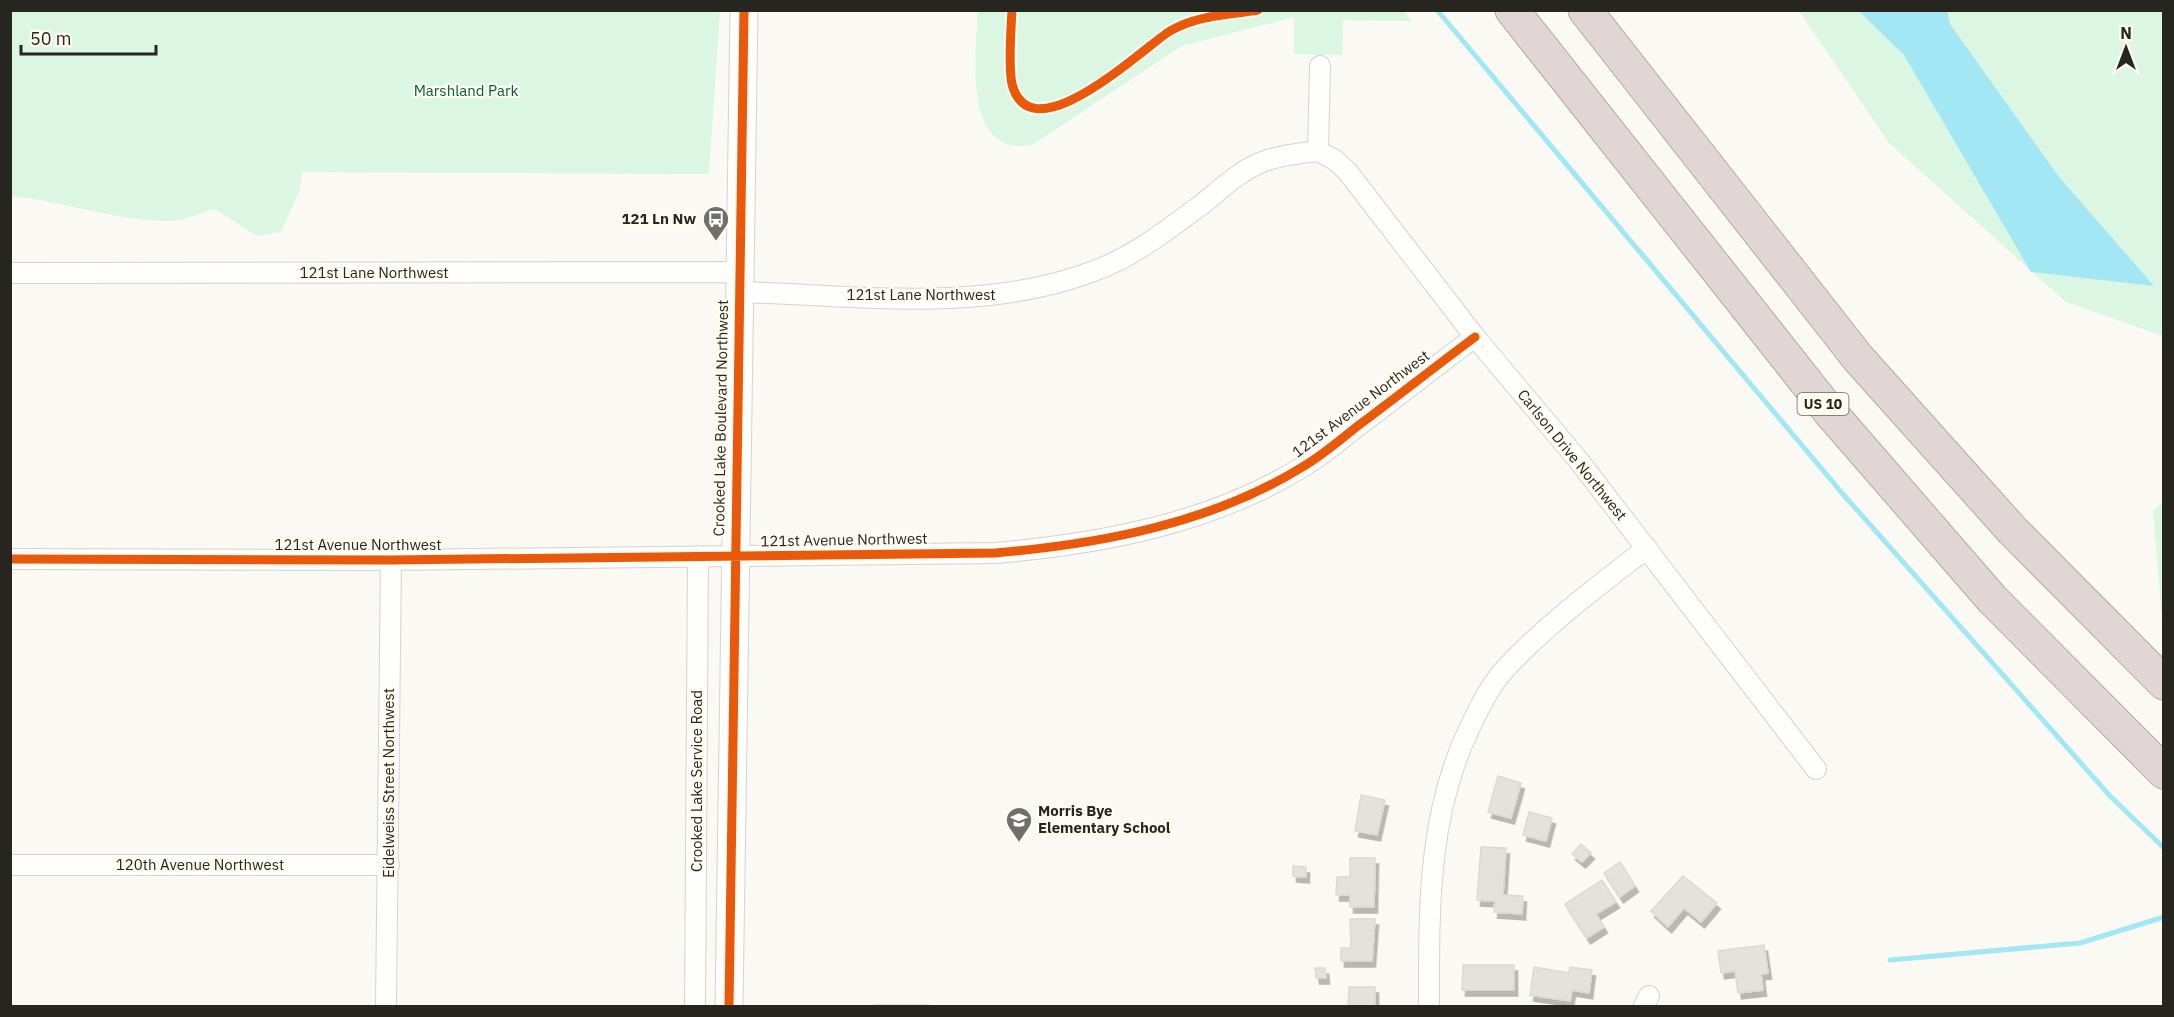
<svg xmlns="http://www.w3.org/2000/svg" width="2174" height="1017" viewBox="0 0 2174 1017" font-family="'IBM Plex Sans',sans-serif">
  <style>
    .green { fill: #dbf6e3 }
    .water { fill: #a2e7f3 }
    .lines { fill: none; stroke-linecap: round; stroke-linejoin: round }
    .stream { stroke: #a2e7f3; stroke-width: 5 }
    .building { fill: #e3e2dd; stroke: #dcdad6; stroke-width: 1.5; filter: url(#shadow) }
    .street-casing { stroke: #d4d3cf; stroke-width: 22 }
    .secondary-casing { stroke: #d4d3cf; stroke-width: 29 }
    .highway-casing { stroke: #b5a8a7; stroke-width: 35 }
    .street { stroke: #fefefd; stroke-width: 20 }
    .secondary { stroke: #fefefd; stroke-width: 27 }
    .highway { stroke: #e1d5d6; stroke-width: 33 }
    .cycleway-casing { stroke: #fefbf0; stroke-width: 13 }
    .cycleway { stroke: #e8590c; stroke-width: 9 }
    .labels { text-anchor: middle; stroke-width: 4.5; stroke-linejoin: round; paint-order: stroke }
    .shield { fill: #fefbf0; stroke: #67655e; stroke-width: 1.5 }
    .shield-label { font-size: 14px; font-weight: bold; fill: #262520 }
    .park-label { font-size: 15px; fill: #00603a; stroke: #fefbf0 }
    .poi-label { font-size: 15px; font-weight: bold; fill: #262520; stroke: #fefbf0; text-anchor: end }
    .street-label { font-size: 15px; fill: #262520; stroke: #fefbf0 }
  </style>
  <defs>
    <filter id="shadow"><feDropShadow dx="3.5" dy="6" stdDeviation="0" flood-color="#0004"/></filter>
  </defs>
  <rect width="100%" height="100%" fill="#faf9f4"/>
  <path class="green" d="M1403,10L1412,21L1343,20L1342,55L1294,54V17L1182,46L1032,145C961,158 976,52 978,11Z
    M10,11H720L709,174L302,172L300,189L281,232L257,236L215,209C200,213 181,222 166,221C113,220 62,201 11,196Z
    M1799,11H2163V336L2066,302L1889,143Z
    M2163,502V632L2153,511Z"/>
  <path class="water" d="M1859,11H1947L1950,24L2059,177L2154,286L2031,272L1904,55Z"/>
  <g class="lines">
    <path class="stream" d="M1437,10L1842,493L2110,796L2164,848
      M1890,960L2080,943L2164,917"/>
  </g>
  <path class="building" d="M1498,776L1521,783L1511,818L1488,812Z
    M1361,795L1385,800L1377,835L1355,831Z
    M1529,812L1552,818L1546,841L1523,835Z
    M1581,844L1591,853L1582,862L1572,854Z
    M1481,847L1506,848L1503,895L1523,896L1522,914L1494,912L1495,901L1477,900Z
    M1350,858H1375L1374,907H1350V895H1336L1337,877H1350Z
    M1620,862L1635,886L1620,897L1604,873Z
    M1293,866L1306,867V877L1293,876Z
    M1683,876L1717,903L1701,922L1684,908L1668,927L1651,911Z
    M1602,880L1616,902L1596,914L1604,927L1587,938L1565,904Z
    M1350,919H1375L1372,961H1341V948H1351Z
    M1764,945L1768,973L1761,974L1763,990L1738,993L1735,971L1721,973L1718,951Z
    M1463,965H1514V990H1462Z
    M1534,967L1569,973L1570,967L1592,970L1589,993L1572,990L1570,1001L1530,995Z
    M1315,968H1325L1326,978H1316Z
    M1349,987H1375V1006H1348Z
    M874,1005H929V1006H874Z"/>
  <g class="lines">
    <g class="street-casing">
      <path id="street" d="M1318,151L1335,160L1347,171L1475,337L1579,461L1816,769
        M1318,151L1320,66
        M10,273L738,272
        M738,292C855,295 981,314 1094,271C1135,256 1170,228 1205,202C1223,187 1242,169 1265,161C1281,155 1301,153 1318,151
        M10,559L391,560L995,553C1101,544 1213,523 1304,466C1323,455 1341,439 1359,425C1398,396 1436,366 1475,337
        M10,865H389
        M386,1006L391,560
        M695,1006L698,556
        M1429,1006C1429,911 1427,815 1470,727C1480,706 1490,686 1505,669C1547,624 1598,586 1647,548
        M1644,1006L1649,996"/>
    </g>
    <g class="secondary-casing">
      <path id="secondary" d="M729,1006L744,10"/>
    </g>
    <g class="highway-casing">
      <path id="highway" d="M1512,10L1829,411L1992,599L2164,772
        M1585,10L1858,358L2012,530L2164,683"/>
    </g>
    <use href="#street" class="street"/>
    <use href="#secondary" class="secondary"/>
    <use href="#highway" class="highway"/>
    <g class="cycleway-casing">
      <path id="cycleway" d="M1012,10C1011,31 1008,65 1012,84C1031,157 1144,47 1170,31C1197,15 1228,15 1258,10
        M10,559L391,560L995,553C1101,544 1213,523 1304,466C1323,455 1341,439 1359,425C1398,396 1436,366 1475,337
        M729,1006L744,10"/>
    </g>
    <use href="#cycleway" class="cycleway"/>
  </g>
  <defs>
    <g id="bus-pin" transform="scale(1.35)"><path d="M0 17L-7.5 6A9.5 9.5 0 1 1 7.5 6Z" fill="#706f6a" stroke="#fefbf0"/><path d="M-5-6H5V4H4V6H2V4H-2V6H-4V4H-5ZM-3.5-4V0h7V-4ZM-3.5 1.2v1.5H-2V1.2ZM2 1.2v1.5H3.5V1.2Z" fill="#fff"/></g>
    <g id="school-pin" transform="scale(1.35)"><path d="M0 17L-7.5 6A9.5 9.5 0 1 1 7.5 6Z" fill="#706f6a" stroke="#fefbf0"/><path d="M0-5L7-2L0 1L-7-2ZM-4 1L0 2.5L4 1V4Q0 6-4 4Z" fill="#fff"/></g>
  </defs>
  <g fill-rule="evenodd">
    <use href="#bus-pin" x="716" y="219"/>
    <use href="#school-pin" x="1019" y="820"/>
  </g>
  <g class="labels">
    <rect class="shield" x="1797.5" y="393" width="51" height="22" rx="4.5"/>
    <g class="shield-label">
      <text x="1823" y="409">US 10</text>
    </g>
    <g class="park-label">
      <text x="466" y="96">Marshland Park</text>
    </g>
    <g class="poi-label">
      <text x="696" y="224">121 Ln Nw</text>
      <text x="1038" y="816" text-anchor="start">Morris Bye<tspan x="1038" dy="17">Elementary School</tspan></text>
    </g>
    <g class="street-label">
      <text x="374" y="278">121st Lane Northwest</text>
      <text x="921" y="300">121st Lane Northwest</text>
      <text transform="translate(1361 404) rotate(-37)" y="5">121st Avenue Northwest</text>
      <text transform="translate(721 418) rotate(-89)" y="5">Crooked Lake Boulevard Northwest</text>
      <text transform="translate(1572 455) rotate(51)" y="5">Carlson Drive Northwest</text>
      <text transform="translate(844 540) rotate(-1)" y="5">121st Avenue Northwest</text>
      <text x="358" y="550">121st Avenue Northwest</text>
      <text transform="translate(697 781) rotate(-90)" y="5">Crooked Lake Service Road</text>
      <text transform="translate(389 783) rotate(-90)" y="5">Eidelweiss Street Northwest</text>
      <text x="200" y="870">120th Avenue Northwest</text>
    </g>
  </g>
  <rect width="2174" height="1017" fill="none" stroke="#262520" stroke-width="24"/>
  <g transform="translate(2126 48)" stroke="#fefbf0" stroke-width="4.5" paint-order="stroke">
  <path d="M0-4.5L10 22L0 15L-10 22Z" fill="#262520"/>
  <text y="-9" font-size="16" font-weight="bold" text-anchor="middle" fill="#262520">N</text>
  </g>
  <path d="M21 45v9h135v-9" fill="none" stroke="#262520" stroke-width="3"/>
  <text x="30" y="45" font-size="18" fill="#262520" stroke="#fefbf0" stroke-width="4.5" paint-order="stroke">50 m</text>
</svg>
